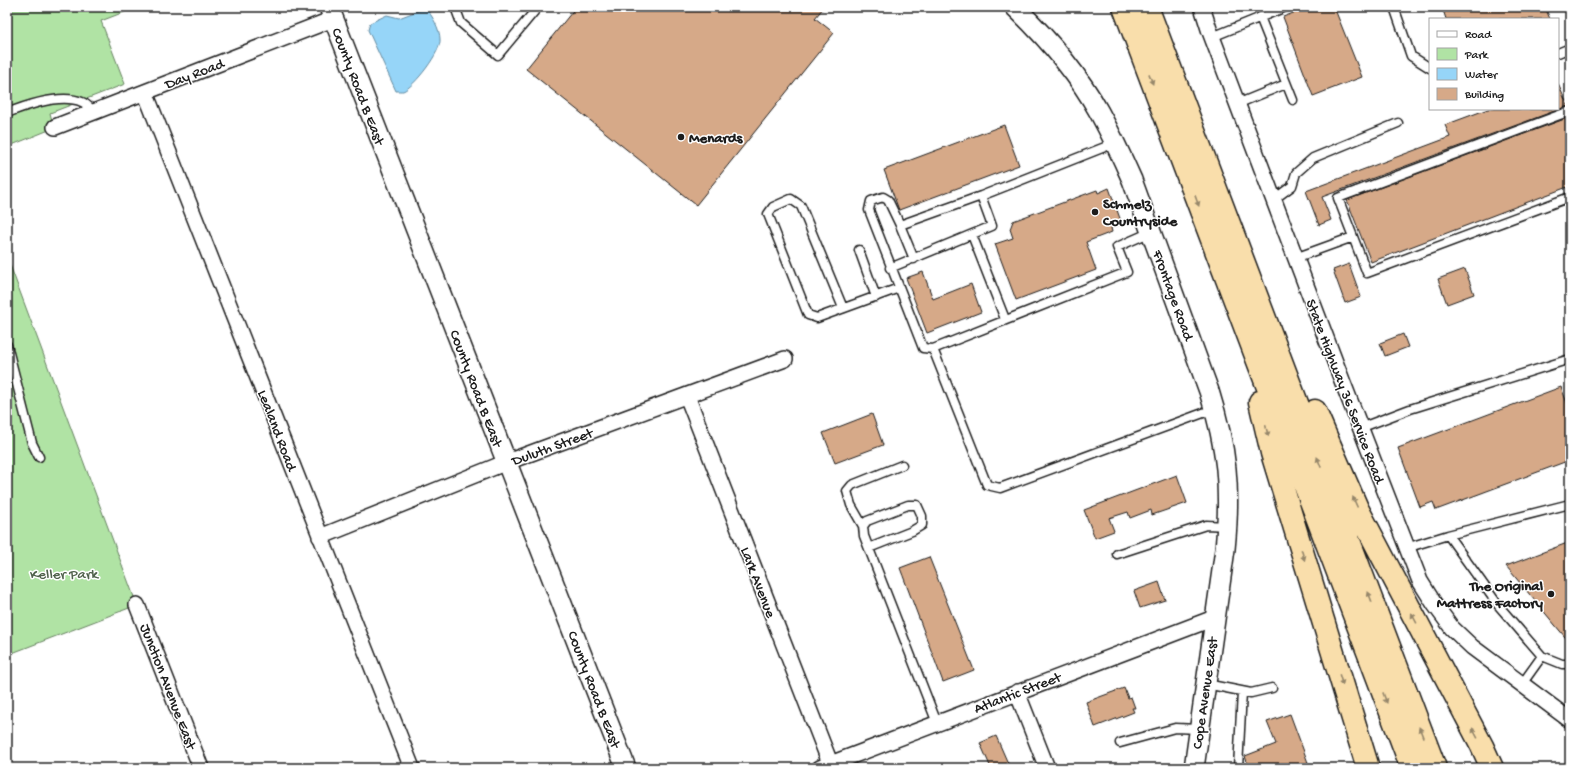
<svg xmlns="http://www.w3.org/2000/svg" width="1577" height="775" viewBox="0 0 1577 775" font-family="'Gochi Hand',sans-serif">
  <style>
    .green { fill: #b0e3a4; stroke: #668060 }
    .water { fill: #96d5f8; stroke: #658ba0 }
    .building { fill: #d6a988; stroke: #1c1c1c }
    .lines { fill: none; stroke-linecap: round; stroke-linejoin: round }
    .service-casing { stroke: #1c1c1c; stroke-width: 11 }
    .minor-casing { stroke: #1c1c1c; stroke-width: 18 }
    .tertiary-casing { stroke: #1c1c1c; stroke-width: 22 }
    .motorway-casing { stroke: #1c1c1c; stroke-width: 25 }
    .service { stroke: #fff; stroke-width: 8 }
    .minor { stroke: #fff; stroke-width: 15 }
    .tertiary { stroke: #fff; stroke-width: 19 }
    .motorway { stroke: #f9deab; stroke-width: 22 }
    .oneway { fill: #96876b }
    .poi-dot { fill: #1c1c1c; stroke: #fff; stroke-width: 1.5 }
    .labels { text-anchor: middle; stroke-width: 3; stroke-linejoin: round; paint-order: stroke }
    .street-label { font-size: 15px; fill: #1c1c1c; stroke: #fff }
    .poi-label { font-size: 15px; font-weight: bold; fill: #1c1c1c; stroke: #fff; text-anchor: start }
    .park-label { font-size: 15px; fill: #50624c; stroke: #fff }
  </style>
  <rect width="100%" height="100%" fill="#fff"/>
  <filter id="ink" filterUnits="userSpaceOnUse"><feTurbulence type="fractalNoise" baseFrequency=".025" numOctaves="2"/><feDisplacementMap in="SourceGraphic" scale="8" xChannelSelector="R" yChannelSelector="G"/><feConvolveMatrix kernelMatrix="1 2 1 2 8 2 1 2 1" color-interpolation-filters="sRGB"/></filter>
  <g filter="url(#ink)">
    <path class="green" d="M7,7H137L101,21L125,84L50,113L54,128L7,147Z
      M7,257L137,605L7,655Z"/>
    <path class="water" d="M425,8C432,14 440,30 440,39C442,51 414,87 403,91C402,91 397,91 396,91L368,30L370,23L387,15L399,18Z"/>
    <path class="building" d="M576,7H824L815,18L834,33L696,205L526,69Z
      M1309,7H1334L1362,77L1313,96L1283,17Z
      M1442,7H1545L1550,19H1446Z
      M1558,84L1568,106L1322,197L1331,220L1319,225L1306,191L1450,137L1445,125L1488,109H1558Z
      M1570,117V186L1371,262L1347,200Z
      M1004,125L1019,165L899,210L884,170Z
      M1109,188L1122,224L1111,228L1112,232L1086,242L1096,270L1016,300L995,244L1013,238L1010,229L1013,221L1097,190L1098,193Z
      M1349,264L1361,297L1345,303L1333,270Z
      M1465,269L1474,294L1447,304L1438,279Z
      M923,272L933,299L971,284L981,312L927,333L906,278Z
      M1403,334L1408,347L1385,356L1380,343Z
      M1561,387L1570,411V460L1436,510L1433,502L1420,507L1398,448Z
      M872,414L883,445L835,463L823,433Z
      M1177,475L1187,503L1152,515L1151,510L1130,518L1128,512L1109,518L1114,531L1095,538L1084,510Z
      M1570,542V643L1506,566Z
      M929,557L974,670L943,682L900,568Z
      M1159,582L1165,600L1140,608L1134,591Z
      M1124,688L1128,698L1131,697L1135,708H1132L1134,712L1095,727L1086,702Z
      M1290,714L1310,768H1249L1245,756L1276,744L1267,722Z
      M996,736L1010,768H991L980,743Z"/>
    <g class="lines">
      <g class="service-casing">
        <path id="service" d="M455,7L461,23L498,55L538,7
          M1394,7L1411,56L1430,68
          M1260,17L1293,100
          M1212,37L1286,7
          M1558,53L1570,48
          M1237,104L1286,84
          M1570,111L1338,198L1367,273L1570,197
          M7,113C27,105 61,93 82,102C87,104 91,109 95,112
          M1115,143L981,196L900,225L888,200L883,197L871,201L869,210L923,348L933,349L1127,272L1117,247L1151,232
          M1273,200L1292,186L1296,173L1313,158L1398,123
          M900,225L914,259
          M972,235L1005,319
          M859,250L876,297
          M1295,258L1353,237
          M890,268L992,226L981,196
          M843,308L801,206L791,199L773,207L768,214L808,315L817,318L899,288
          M7,345L32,443L39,457
          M933,349L987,485L1000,488L1214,409
          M1360,428L1410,409L1570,359
          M863,526L851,505L847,491L852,485L902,465
          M1448,535L1498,605L1542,656L1522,684
          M869,548L912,531L922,525V516L917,505H908L867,521L863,526L864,536L937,723
          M1406,548L1448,535L1570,504
          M1117,554L1206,525L1227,526
          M1542,656L1562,664H1570
          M1206,684L1251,693L1272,688
          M1120,743L1175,728L1199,729
          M1238,768L1242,692"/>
      </g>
      <g class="minor-casing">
        <path id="minor" d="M1202,7L1209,29L1343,383L1420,581L1435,605L1452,628L1472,647L1570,720
          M145,92L412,768
          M55,127L333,19
          M687,396L832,768
          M320,537L507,462L785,359
          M137,605L201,768
          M1017,692L1047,768
          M820,768L1214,618"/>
      </g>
      <g class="tertiary-casing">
        <path id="tertiary" d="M329,7L626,768
          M1015,7C1047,38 1077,72 1099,112C1111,134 1122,157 1132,180L1209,391C1227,448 1231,489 1225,549L1194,768"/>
      </g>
      <g class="motorway-casing">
        <path id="motorway" d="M1124,7L1412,768
          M1147,7L1435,768
          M1260,402L1272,453L1368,768
          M1315,411L1357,508L1482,746L1492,768"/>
      </g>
      <use href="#service" class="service"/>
      <use href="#minor" class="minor"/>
      <use href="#tertiary" class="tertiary"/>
      <use href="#motorway" class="motorway"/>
    </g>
    <defs><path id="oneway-solid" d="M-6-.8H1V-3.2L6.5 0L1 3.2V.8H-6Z"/></defs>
    <g class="oneway">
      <use href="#oneway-solid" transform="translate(1151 79) rotate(70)"/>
      <use href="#oneway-solid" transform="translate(1197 201) rotate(70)"/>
      <use href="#oneway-solid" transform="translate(1267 431) rotate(76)"/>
      <use href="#oneway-solid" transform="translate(1319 462) rotate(-111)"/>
      <use href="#oneway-solid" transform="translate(1355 502) rotate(-114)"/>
      <use href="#oneway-solid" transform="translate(1303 555) rotate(73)"/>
      <use href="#oneway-solid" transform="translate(1370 597) rotate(-111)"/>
      <use href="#oneway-solid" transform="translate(1414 618) rotate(-118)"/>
      <use href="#oneway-solid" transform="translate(1341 680) rotate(73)"/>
      <use href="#oneway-solid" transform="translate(1385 698) rotate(69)"/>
      <use href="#oneway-solid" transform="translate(1421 732) rotate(-111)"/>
      <use href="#oneway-solid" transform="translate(1475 733) rotate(-118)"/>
    </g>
  </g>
  <g class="poi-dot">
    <circle cx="681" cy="137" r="4"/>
    <circle cx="1095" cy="212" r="4"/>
    <circle cx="1551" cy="594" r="4"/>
  </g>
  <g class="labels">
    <g class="street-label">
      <text transform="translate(194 73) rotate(-21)" y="5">Day Road</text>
      <text transform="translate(359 86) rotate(69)" y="5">County Road B East</text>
      <text transform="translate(1174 295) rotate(70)" y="5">Frontage Road</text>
      <text transform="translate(477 388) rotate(69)" y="5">County Road B East</text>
      <text transform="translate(1346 391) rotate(69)" y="5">State Highway 36 Service Road</text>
      <text transform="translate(278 430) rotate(69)" y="5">Lealand Road</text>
      <text transform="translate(552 446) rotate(-20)" y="5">Duluth Street</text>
      <text transform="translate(759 582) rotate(69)" y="5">Lark Avenue</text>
      <text transform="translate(169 686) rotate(69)" y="5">Junction Avenue East</text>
      <text transform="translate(595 689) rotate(69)" y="5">County Road B East</text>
      <text transform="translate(1017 692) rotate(-21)" y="5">Atlantic Street</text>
      <text transform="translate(1204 693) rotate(-82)" y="5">Cope Avenue East</text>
    </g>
    <g class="poi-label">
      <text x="689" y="142">Menards</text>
      <text x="1103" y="208">Schmelz<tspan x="1103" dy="17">Countryside</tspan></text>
      <text x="1543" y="590" text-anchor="end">The Original<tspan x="1543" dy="17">Mattress Factory</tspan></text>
    </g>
    <g class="park-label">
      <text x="64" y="578">Keller Park</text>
    </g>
  </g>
  <rect width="1577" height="775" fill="none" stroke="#fff" stroke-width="24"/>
  <rect x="12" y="12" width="1553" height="751" fill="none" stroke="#1c1c1c" stroke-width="1.5" filter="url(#ink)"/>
  <rect x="1429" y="18" width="130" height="92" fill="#ffffff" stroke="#a4a4a4"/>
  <rect x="1437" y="31" width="20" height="6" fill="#ffffff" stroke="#a4a4a4"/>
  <text x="1465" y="38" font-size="12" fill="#1c1c1c">Road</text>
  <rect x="1437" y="48" width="20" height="12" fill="#b0e3a4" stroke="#a4a4a4"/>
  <text x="1465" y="58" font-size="12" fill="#1c1c1c">Park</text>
  <rect x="1437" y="68" width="20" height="12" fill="#96d5f8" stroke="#a4a4a4"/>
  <text x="1465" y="78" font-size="12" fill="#1c1c1c">Water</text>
  <rect x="1437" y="88" width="20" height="12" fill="#d6a988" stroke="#a4a4a4"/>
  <text x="1465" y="98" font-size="12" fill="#1c1c1c">Building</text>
</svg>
